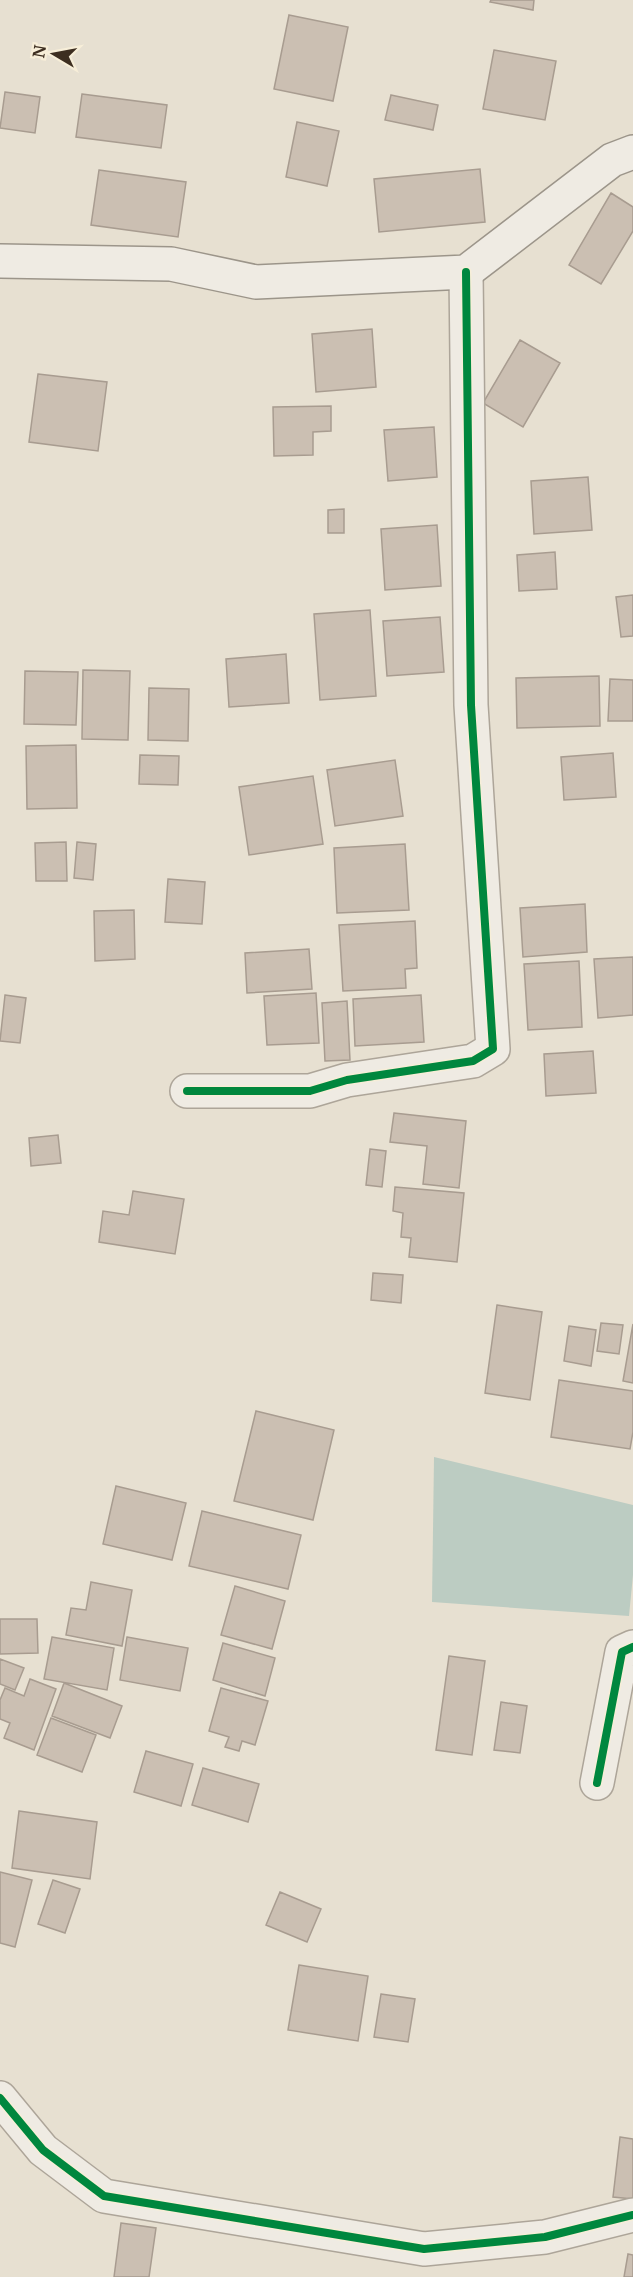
<svg xmlns="http://www.w3.org/2000/svg" width="633" height="2277" viewBox="0 0 633 2277" font-family="Merriweather,serif">
  <style>
    .water { fill: #bcccc2 }
    .building { fill: #cbbfb2; stroke: #a89c90; stroke-width: 1.5 }
    .lines { fill: none; stroke-linecap: round; stroke-linejoin: round }
    .minor-casing { stroke: #ada599; stroke-width: 36 }
    .secondary-casing { stroke: #9c958a; stroke-width: 36 }
    .minor { stroke: #efebe3; stroke-width: 33 }
    .secondary { stroke: #efebe3; stroke-width: 33 }
    .cycleway-casing { stroke: #f7eed8; stroke-width: 11 }
    .cycleway { stroke: #00873e; stroke-width: 8 }
  </style>
  <rect width="100%" height="100%" fill="#e7e0d1"/>
  <path class="water" d="M434,1457L633,1505V1575L629,1616L432,1602Z"/>
  <path class="building" d="M491,0H534L533,10L490,2Z
    M289,15L348,27L333,101L274,89Z
    M494,50L556,61L545,120L483,109Z
    M5,92L40,97L35,133L0,128Z
    M82,94L167,105L161,148L76,137Z
    M391,95L438,105L433,130L385,120Z
    M297,122L339,131L327,186L286,177Z
    M480,169L485,222L379,232L374,179Z
    M99,170L186,182L178,237L91,225Z
    M611,193L633,207V231L601,284L569,265Z
    M372,329L376,387L316,392L312,334Z
    M520,340L560,363L523,427L483,403Z
    M38,374L107,382L98,451L29,442Z
    M331,406V431L313,432V455L274,456L273,407Z
    M434,427L437,477L388,481L384,430Z
    M588,477L592,530L534,534L531,481Z
    M344,509V533H328V510Z
    M437,525L441,586L385,590L381,529Z
    M555,552L557,589L519,591L517,555Z
    M633,595V636L621,637L616,597Z
    M370,610L376,696L320,700L314,614Z
    M440,617L444,672L387,676L383,621Z
    M286,654L289,703L229,707L226,659Z
    M83,670L130,671L128,740L82,739Z
    M25,671L78,672L76,725L24,724Z
    M599,676L600,726L517,728L516,678Z
    M610,679L633,680V721H608Z
    M149,688L189,689L188,741L148,740Z
    M76,745L77,808L27,809L26,746Z
    M613,753L616,797L564,800L561,757Z
    M140,755L179,756L178,785L139,784Z
    M395,760L403,816L335,826L327,770Z
    M313,776L323,844L249,855L239,787Z
    M66,842L67,881H36L35,843Z
    M77,842L96,844L93,880L74,878Z
    M405,844L409,910L337,913L334,848Z
    M168,879L205,882L202,924L165,922Z
    M585,904L587,952L523,957L520,908Z
    M134,910L135,959L95,961L94,911Z
    M415,921L417,968L405,969L406,988L343,991L339,925Z
    M309,949L312,989L247,993L245,953Z
    M633,957V1015L598,1018L594,959Z
    M579,961L582,1027L528,1030L524,964Z
    M316,993L319,1043L267,1045L264,996Z
    M5,995L26,998L20,1043L0,1041Z
    M421,995L424,1042L355,1046L353,999Z
    M347,1001L350,1060L325,1061L322,1003Z
    M593,1051L596,1093L546,1096L544,1054Z
    M394,1113L466,1121L459,1188L423,1184L427,1146L390,1142Z
    M58,1135L61,1163L31,1166L29,1138Z
    M370,1149L386,1151L382,1187L366,1185Z
    M395,1187L464,1193L457,1262L409,1257L411,1238L401,1237L403,1213L393,1211Z
    M133,1191L184,1199L175,1254L99,1242L103,1211L129,1215Z
    M373,1273L403,1275L401,1303L371,1300Z
    M497,1305L542,1312L530,1400L485,1393Z
    M601,1323L623,1325L619,1354L597,1351Z
    M633,1324V1383L623,1381Z
    M569,1326L596,1330L591,1366L564,1361Z
    M559,1380L633,1391V1432L630,1449L551,1437Z
    M256,1411L334,1430L313,1520L234,1501Z
    M116,1486L186,1503L172,1560L103,1544Z
    M202,1511L301,1535L288,1589L189,1566Z
    M91,1582L132,1590L122,1646L66,1635L71,1608L86,1610Z
    M235,1586L285,1601L272,1649L221,1635Z
    M0,1619H37L38,1653L0,1654Z
    M52,1637L114,1648L107,1690L44,1679Z
    M127,1637L188,1648L180,1691L120,1680Z
    M223,1643L275,1658L265,1696L213,1680Z
    M449,1656L485,1661L472,1755L436,1750Z
    M0,1659L24,1668L15,1690L0,1684Z
    M30,1679L56,1689L34,1750L4,1738L10,1723L0,1719V1700L5,1688L24,1696Z
    M64,1683L122,1706L110,1738L52,1716Z
    M221,1688L268,1701L255,1745L242,1741L239,1751L225,1747L229,1737L209,1731Z
    M501,1702L527,1706L520,1753L494,1750Z
    M51,1718L96,1735L82,1772L37,1755Z
    M146,1751L193,1764L181,1806L134,1792Z
    M203,1768L259,1784L248,1822L192,1805Z
    M19,1811L97,1822L90,1879L12,1868Z
    M0,1872L32,1880L15,1947L0,1943Z
    M53,1880L80,1889L65,1933L38,1924Z
    M280,1892L321,1909L307,1942L266,1925Z
    M299,1965L368,1976L358,2041L288,2030Z
    M381,1994L415,1999L408,2042L374,2037Z
    M620,2137L633,2139V2199L613,2197Z
    M121,2223L156,2228L149,2277H114Z
    M628,2254L633,2255V2277H624Z"/>
  <g class="lines">
    <g class="minor-casing">
      <path id="minor" d="M187,1091H310L347,1080L473,1061L493,1049L471,705L466,272
        M597,1783L622,1652L633,1647
        M0,2098L43,2150L104,2196L424,2249L545,2237L633,2215"/>
    </g>
    <g class="secondary-casing">
      <path id="secondary" d="M0,261L171,264L256,282L466,272L612,160L633,152"/>
    </g>
    <use href="#minor" class="minor"/>
    <use href="#secondary" class="secondary"/>
    <g class="cycleway-casing">
      <path id="cycleway" d="M187,1091H310L347,1080L473,1061L493,1049L471,705L466,272
        M597,1783L622,1652L633,1647
        M0,2098L43,2150L104,2196L424,2249L545,2237L633,2215"/>
    </g>
    <use href="#cycleway" class="cycleway"/>
  </g>
  <g transform="translate(54 54) rotate(280)" stroke="#f7eed8" stroke-width="4.5" paint-order="stroke">
  <path d="M0-4.5L10 22L0 15L-10 22Z" fill="#3d2e20"/>
  <text y="-9" font-size="16" font-weight="bold" text-anchor="middle" fill="#3d2e20">N</text>
  </g>
</svg>
